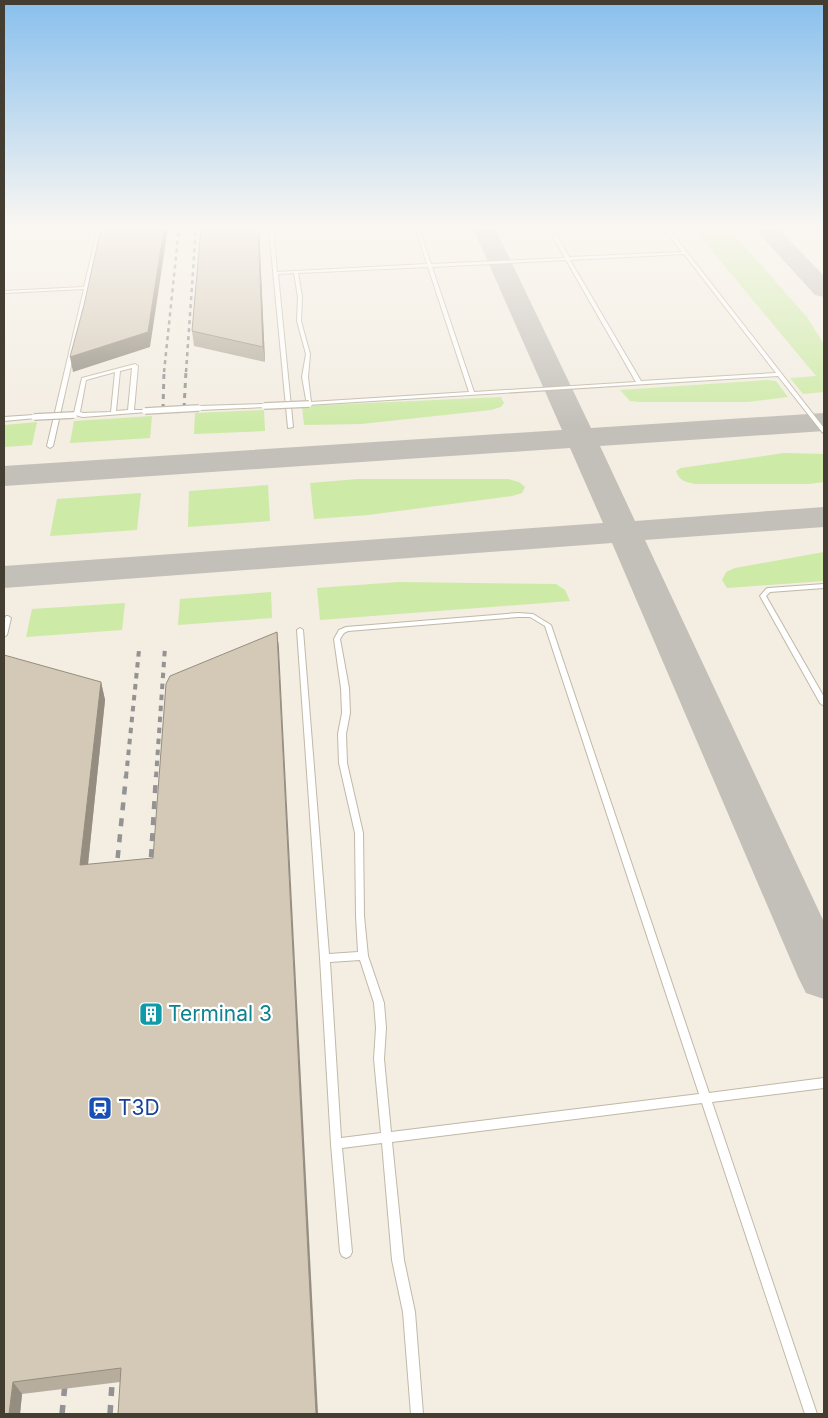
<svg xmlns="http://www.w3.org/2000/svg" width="828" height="1418" viewBox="0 0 828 1418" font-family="Inter,sans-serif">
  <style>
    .green { fill: #cdeaa7 }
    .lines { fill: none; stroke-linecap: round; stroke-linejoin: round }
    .taxiway { fill: #c3c0ba; fill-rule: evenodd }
    .lane-casing { stroke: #c1b8a7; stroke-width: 2 }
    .lane { fill: #fff; fill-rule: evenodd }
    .rail-far4 { stroke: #939393; stroke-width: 2.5; stroke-dasharray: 4 4; stroke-linecap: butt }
    .rail-far3 { stroke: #939393; stroke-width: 3; stroke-dasharray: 5 5; stroke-linecap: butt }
    .rail-far2 { stroke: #939393; stroke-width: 4; stroke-dasharray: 5.5 5.5; stroke-linecap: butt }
    .rail-far1 { stroke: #939393; stroke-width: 4.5; stroke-dasharray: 8 8; stroke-linecap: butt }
    .rail { stroke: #939393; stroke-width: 5.5; stroke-dasharray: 9 9; stroke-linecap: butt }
    .lane-bridge-casing { stroke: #c1b8a7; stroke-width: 8; stroke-linecap: butt }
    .lane-bridge { stroke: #fff; stroke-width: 5.5 }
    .wall { fill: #b6ad9d }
    .shaded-wall { fill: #948d80 }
    .building { fill: #d4c9b7; stroke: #948d80 }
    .labels { text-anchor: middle; stroke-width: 4.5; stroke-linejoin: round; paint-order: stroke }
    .near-culture-label { font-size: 21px; fill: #0d838f; stroke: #fff; text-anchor: start }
    .near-transit-label { font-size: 21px; fill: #164399; stroke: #fff; text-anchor: start }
  </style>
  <rect width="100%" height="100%" fill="#f3ede2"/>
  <path class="green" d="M693,228H728L807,317L824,344V392L803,394L790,378L816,376Z
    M767,380L776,381L788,397L747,402H640L630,401L620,390Z
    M501,397L504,403L501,407L491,410L361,424L304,425L302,406Z
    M264,410L265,431L194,434L195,413Z
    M152,416L150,438L70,443L74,421Z
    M37,422L32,445L4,447V425Z
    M784,453L824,454V482L809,484H695C686,482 679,481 676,471L681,468Z
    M358,479H508L519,482L525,487L522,493L512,496L368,515L314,519L310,483Z
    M268,485L270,521L188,527L189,491Z
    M141,493L137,530L50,536L57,499Z
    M824,552V581L727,588L722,580L726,572L735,568Z
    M399,582L556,584L565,590L570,601L320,620L317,588Z
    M271,592L272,618L178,625L180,599Z
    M125,603L122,630L26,637L32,609Z"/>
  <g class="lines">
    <path class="taxiway" d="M473,228H495L591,428L824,413V431L600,446L635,521L824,507V527L645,540L824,922V999L806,993L798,977L612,543L4,588V566L603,523L570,448L4,486V466L562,430Z
      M754,228H778L824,276V297L815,295Z"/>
    <g class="lane-casing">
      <path id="lane" d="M98,228H102L53,446L50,448L47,446L84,289L4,293V291L84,287Z
        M269,228H273L277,272L427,264L415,228H419L431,264L565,258L548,228H552L569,257L682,252L664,228H668L824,428V433L822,432L778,376L307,405L302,377L306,354L297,321L298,297L294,273L278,274L293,427L288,428ZM684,254L776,373L641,381L570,260ZM566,260L636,382L474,392L432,267ZM428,267L469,392L311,402L308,377L310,354L301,321L302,297L298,273Z
        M135,364L138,366L134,410H147V412L83,417C79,416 76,416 74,413L82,378ZM132,368L128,410L116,411L120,371ZM115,372L111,412L83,413L80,412L86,380Z
        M264,404L266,405V407L199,410L196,408L199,406Z
        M34,415L36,416V418L4,421V417Z
        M824,584V588L770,592L766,596L824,697V706L820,703L760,596L766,589L768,588Z
        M518,613L533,614L551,625L709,1093L824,1078V1088L712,1102L817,1414H805L702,1103L392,1142L404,1260L415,1312L423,1414H411L403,1312L392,1260L382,1143L342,1148L352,1252L350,1256L346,1258L342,1256L340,1252L331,1144L320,958L297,630L300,628L303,630L329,954L358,952L356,916L355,833L339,763L338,734L342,713L341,688L334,639L339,630L346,627ZM518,617H530L545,626L699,1094L391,1132L384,1059L386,1028L384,1003L368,956L364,916L363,833L347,763L346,734L350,713L349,688L340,639L344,633L348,631ZM360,960L374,1003L376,1028L374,1059L381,1133L341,1138L330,962Z
        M6,616H8L11,618L7,635L4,637V621Z"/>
    </g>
    <use href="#lane" class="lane"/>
    <path class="rail-far4" d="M164,372L179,228
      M186,372L196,228"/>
    <path class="rail-far3" d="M184,408L186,371
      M163,409L164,371"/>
    <path class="rail-far2" d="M126,777L139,650
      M156,777L165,647"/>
    <path class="rail-far1" d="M150,873L156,776
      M116,874L126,776"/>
    <path class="rail" d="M62,1414L66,1374
      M110,1414L113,1369"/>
    <g class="lane-bridge-casing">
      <path id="lane-bridge" d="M264,406L309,404
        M145,411L199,408
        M34,417L74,415"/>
    </g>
    <use href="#lane-bridge" class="lane-bridge"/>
  </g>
  <path class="wall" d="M259,228L265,362L194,346L192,331Z
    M277,632L279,649L120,1382L22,1394L20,1414H4L101,682L105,700L88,865L153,858Z"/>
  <path class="shaded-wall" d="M164,228H168L150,347L73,372L70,357Z
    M258,228H259L265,362L263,347Z
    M277,632L279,649L318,1414H316Z
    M101,682L105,700L86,883L80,865Z
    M13,1382L22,1394L20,1414H9Z"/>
  <path class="building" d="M101,228H164L148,332L70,357L84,305Z
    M201,228H258L263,347L192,331Z
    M277,632L316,1414H118L121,1368L13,1382L9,1414H4V655L101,682L80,865L153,858L166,684L170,676Z"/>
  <linearGradient id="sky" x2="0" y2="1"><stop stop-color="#88bfed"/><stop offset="0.53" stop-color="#faf7f2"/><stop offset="1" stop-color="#faf7f2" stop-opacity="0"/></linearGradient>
  <rect width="828" height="427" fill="url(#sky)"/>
  <defs>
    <g id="building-square" transform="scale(1.25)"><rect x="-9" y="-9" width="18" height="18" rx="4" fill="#0f9aa8" stroke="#fff"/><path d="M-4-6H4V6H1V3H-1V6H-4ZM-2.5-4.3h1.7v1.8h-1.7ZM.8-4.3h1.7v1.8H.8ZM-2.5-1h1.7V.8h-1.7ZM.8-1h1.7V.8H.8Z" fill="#fff"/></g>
    <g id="station-square" transform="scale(1.25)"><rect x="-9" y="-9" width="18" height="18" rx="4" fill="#1a4fb4" stroke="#fff"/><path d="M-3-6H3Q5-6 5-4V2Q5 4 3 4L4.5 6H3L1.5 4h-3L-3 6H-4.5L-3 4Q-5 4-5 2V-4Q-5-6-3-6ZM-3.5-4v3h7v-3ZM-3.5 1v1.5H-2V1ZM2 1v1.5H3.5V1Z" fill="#fff"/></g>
  </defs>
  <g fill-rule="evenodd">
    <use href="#building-square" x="151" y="1014"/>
    <use href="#station-square" x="100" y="1108"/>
  </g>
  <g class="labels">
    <g class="near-culture-label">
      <text x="168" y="1021">Terminal 3</text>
    </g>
    <g class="near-transit-label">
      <text x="118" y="1115">T3D</text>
    </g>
  </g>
  <rect width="828" height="1418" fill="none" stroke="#443d32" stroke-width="10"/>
</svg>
